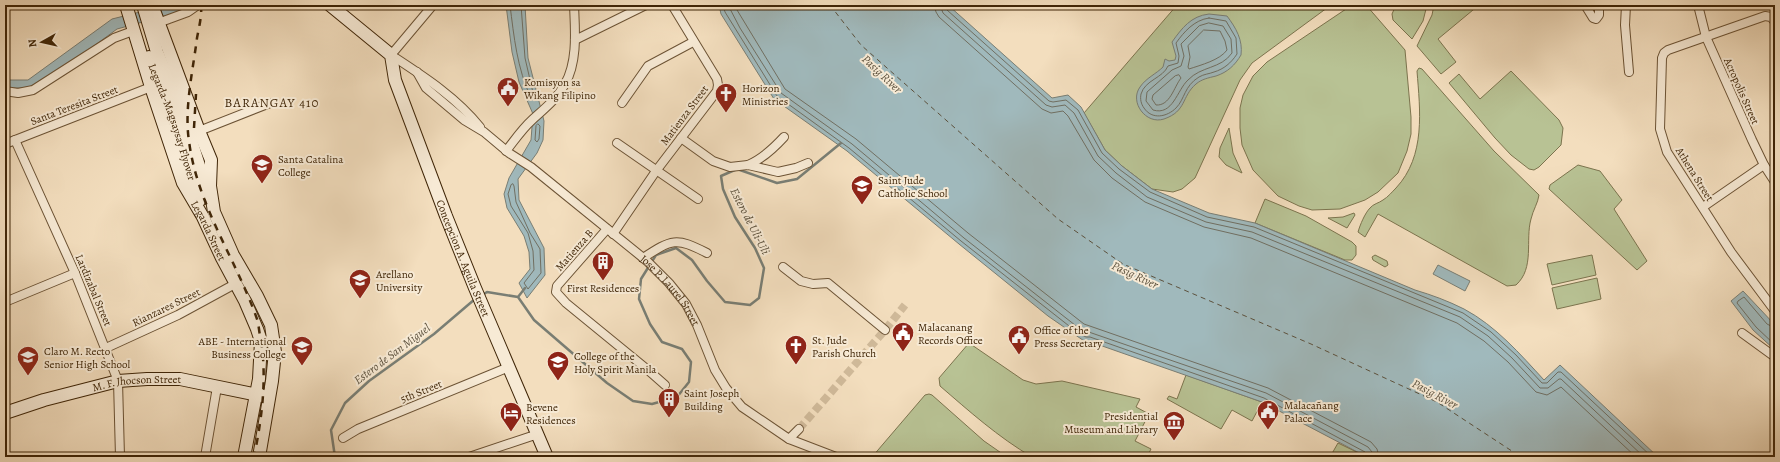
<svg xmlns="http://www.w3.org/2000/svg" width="1780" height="462" viewBox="0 0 1780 462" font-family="Alegreya,serif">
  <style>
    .green { fill: #b8c294; stroke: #7c744e }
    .water { fill: #a0b9bc; stroke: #797e74 }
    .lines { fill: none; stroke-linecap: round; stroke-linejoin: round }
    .shore { stroke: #706f62; stroke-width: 1 }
    .stream { stroke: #797e74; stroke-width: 2.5 }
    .ferry { stroke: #5c513d; stroke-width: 1; stroke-dasharray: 5 4; stroke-linecap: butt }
    .street-tunnel { stroke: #cfb999; stroke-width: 8; stroke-dasharray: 8 4; stroke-linecap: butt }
    .street-casing { stroke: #6c5335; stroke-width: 10 }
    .secondary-casing { stroke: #3f2507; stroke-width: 14 }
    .street { stroke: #f7ead5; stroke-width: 8 }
    .secondary { stroke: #f7ead5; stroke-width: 12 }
    .rail { stroke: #3f2507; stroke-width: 2.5; stroke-dasharray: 7 7; stroke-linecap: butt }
    .labels { text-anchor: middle; stroke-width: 4; stroke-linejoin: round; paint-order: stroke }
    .poi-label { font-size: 11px; fill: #3f2507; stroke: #f7ead5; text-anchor: start }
    .street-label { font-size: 11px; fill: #3f2507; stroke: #f7ead5 }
    .water-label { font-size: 12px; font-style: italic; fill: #5c513d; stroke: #f7ead5 }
    .quarter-label { font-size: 13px; letter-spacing: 1px; fill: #3f2507; stroke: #f7ead5 }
  </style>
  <rect width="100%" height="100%" fill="#f3debe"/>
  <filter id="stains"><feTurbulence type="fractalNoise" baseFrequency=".005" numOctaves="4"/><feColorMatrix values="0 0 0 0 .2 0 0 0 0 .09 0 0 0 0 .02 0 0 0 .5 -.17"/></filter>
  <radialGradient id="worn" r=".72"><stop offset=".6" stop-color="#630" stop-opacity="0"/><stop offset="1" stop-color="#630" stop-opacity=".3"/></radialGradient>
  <path class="green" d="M1177,5H1331L1252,63L1240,80L1195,178L1182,189L1173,192L1152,189L1122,166L1105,150L1084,113Z
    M1352,5H1366L1405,50L1411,117V134L1407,151L1398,173L1378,192L1365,200L1340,209L1312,210L1299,206L1278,196L1253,170L1242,145L1240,128V108L1243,95L1253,76L1267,62Z
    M1396,5H1427L1423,21L1412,39L1393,20L1392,14Z
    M1434,5H1479L1438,39L1456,62L1441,74L1417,46L1432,15Z
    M1419,68L1422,69L1494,151L1539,195C1538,203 1533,210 1531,219C1525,240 1535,268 1516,285L1507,286L1378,214L1365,237L1358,232C1360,225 1365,213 1370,208C1373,204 1379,203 1383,200C1388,197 1392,192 1396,188C1426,156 1420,110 1417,71Z
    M1511,71L1559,120L1563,128L1561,145L1539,167L1534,170L1529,169L1511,155L1495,138L1449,83L1459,74L1480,99Z
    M1229,128L1233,153L1242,173L1226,165L1219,157L1220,148Z
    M1578,165L1600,171L1622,200L1614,209L1647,261L1637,270L1549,189L1550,185Z
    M1265,199L1306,216L1352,242L1356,246V255L1352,260H1345L1255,223Z
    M1354,213L1355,215L1347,228L1328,218L1343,217Z
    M1375,255L1387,261L1388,265L1385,267L1373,260L1372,257Z
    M1592,255L1596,275L1552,285L1547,264Z
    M1597,278L1601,299L1557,309L1552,288Z
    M969,343L1023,380L1036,384L1062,381L1140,399L1136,407L1149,414L1135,441L1151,449L1147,457H1032C998,437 969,411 940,386L939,378Z
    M1186,375L1262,402L1252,421L1232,410L1221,429L1167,399L1169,396L1177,399Z
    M929,394L932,395L984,441L1007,457H872L925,395Z
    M1338,443L1367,457H1330Z"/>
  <path class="water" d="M168,5H194L187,10L117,29L56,74L27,88H5V80H28L112,19Z
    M506,5H525L528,58L544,121L543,140L537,153L518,179L519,200L544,248L545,275L527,298L519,283L530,269L529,252L524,236L507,208L504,194L509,178L531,140L533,114L519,82L512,52Z
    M719,5H948L1052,98L1068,95L1081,107L1105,150L1122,166L1152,189L1209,213L1255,223L1415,290C1432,295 1448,301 1464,309C1496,326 1520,354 1544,380L1560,365L1658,457H1367L1262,402L1088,341L1087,343L1048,316L959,244L847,151L774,99L721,14Z
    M1209,14L1227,16C1236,28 1243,40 1241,55C1235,65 1228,72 1216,76C1208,78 1202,79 1196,84C1181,97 1187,111 1164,119C1146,125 1129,102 1140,87C1146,78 1156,74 1163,67L1165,59L1169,61L1175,60L1176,56L1172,42C1182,28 1191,16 1209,14Z
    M1438,265L1470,281L1465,291L1433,274Z
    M1743,291L1775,325V350L1753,330L1731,301Z"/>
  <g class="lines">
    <path class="shore" d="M510,5C514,37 517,68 531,98L533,99L534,97L525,58L521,5
      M723,5L725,12L777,96L849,148L961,241L1078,333L1086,337H1090L1264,398L1365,452L1368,457
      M728,5L740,28L781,93L852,144L964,238L1080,329L1266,393L1368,447L1372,452L1373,457
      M734,5L785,89L856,139L968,233L1084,324L1268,388L1371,442L1377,449L1379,457
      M934,5L936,12L939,17L1042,109L1051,113L1063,111L1068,116L1094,160L1112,178L1145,202L1204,227L1251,238L1457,323L1484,341L1508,362L1536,392L1547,395L1561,387L1636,457
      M940,5L943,13L1046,105L1052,107L1065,105L1074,113L1098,156L1116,173L1147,197L1206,222L1252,232L1460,317L1488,336L1512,358L1540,388H1548L1559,379H1561L1644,457
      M945,5L947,10L1049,101L1053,102L1066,100L1078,110L1102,153L1119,169L1150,192L1207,217L1254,227L1463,313L1491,332L1516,355L1542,383H1547L1558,372H1561L1652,457
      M1209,18L1226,21L1236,38L1237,54C1231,63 1224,69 1214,72C1209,74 1204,74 1199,77C1184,86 1185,99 1176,108C1167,117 1152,120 1144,108C1141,104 1140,99 1141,94C1145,80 1163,78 1168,66L1178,63L1179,56L1176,43C1184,32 1194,20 1209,18Z
      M1209,23L1223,26L1231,39L1232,53C1221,69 1201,66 1188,80C1177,90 1173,116 1153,110L1146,101L1147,92L1172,70L1181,66L1184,56L1181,44L1199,26Z
      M1204,30L1220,31L1225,41L1227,50C1220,60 1201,65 1189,69L1188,67L1190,57L1188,46Z
      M1179,75L1181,78C1174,87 1170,106 1156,105L1152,99L1153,95L1175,76Z
      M538,124L540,126L539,139L537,142L535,140L536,126Z
      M513,184L514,186L516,202L530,233L540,249L541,273L528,289L524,283L534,270L533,251L528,233L511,206L508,194L511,185Z
      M1775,328L1767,324L1744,297L1738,301L1737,303L1756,327L1775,345"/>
    <path class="stream" d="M481,296L487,292L518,297L534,320L607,383L633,401L652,404L677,397L689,382L691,362L682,349L662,342L650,324L639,299L641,279L656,255L676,248L692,260L707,281L725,302L750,305L759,298L764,268L755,248L735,217L723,189L721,176L737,169L777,183L797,179L841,143
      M518,297L525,288
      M335,457L331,430L345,403L369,381L434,334L475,299"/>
    <path class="ferry" d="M830,5L861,45L1058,219L1123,264L1311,344L1437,402L1521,457"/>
    <path class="street-tunnel" d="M799,429L885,330L905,305"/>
    <g class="street-casing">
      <g id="street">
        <path d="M433,5L391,55C423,76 456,97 480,127"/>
        <path d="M1585,5L1593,18L1596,19L1599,15V5"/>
        <path d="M1626,5L1625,25L1629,72"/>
        <path d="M1698,5L1706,37L1752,140L1764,165L1775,182"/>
        <path d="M1775,22L1771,17L1765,16L1668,50L1664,53L1662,58L1660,129L1667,152L1731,252L1775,311"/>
        <path d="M158,23L188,12L198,5"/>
        <path d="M575,40L646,5"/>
        <path id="s1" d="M417,72L426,88L464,120L484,132L509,153L531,167L647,261L669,283L686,304L697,325L715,370L726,388L742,407L789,439L836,457"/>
        <path d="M5,91L18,93L33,90L114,38L133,31"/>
        <path d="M622,103L648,66L693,42"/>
        <path d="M199,131L270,103"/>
        <path d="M681,138L713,161L730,167L748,165L778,172L796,168L808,163"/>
        <path d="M15,140L75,273L118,381L120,457"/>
        <path d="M617,143L698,199"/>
        <path d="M5,144L151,87"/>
        <path d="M506,151C514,141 522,129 532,120C544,109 557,99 565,84C578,61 575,30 574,5"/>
        <path d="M748,165C762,159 773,149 784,137"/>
        <path d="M1703,207L1764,165"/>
        <path d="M607,229L557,286L556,292L566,303L648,370L665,385"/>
        <path d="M613,234L656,171L717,91L718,85L717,79L672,5"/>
        <path d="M643,258C672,239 676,237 707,253"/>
        <path d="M783,267L801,281L813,284L828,283L885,330"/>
        <path d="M5,302L75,273"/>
        <path d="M1742,333L1775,357"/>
        <path d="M106,348L178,315L235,284"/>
        <path d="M343,438L358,429L509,367"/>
        <path d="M789,439L799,429"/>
        <path d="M205,457L217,387"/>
        <path d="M469,457L538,434"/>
      </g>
    </g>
    <g class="secondary-casing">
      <g id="secondary">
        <path id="s2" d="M126,5L151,87L183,183L203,217L222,258L245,301L257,329L261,341L259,379L244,457"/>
        <path d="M143,5L157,52L182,112L208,194"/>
        <path d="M152,5L199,131L211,160L210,186L214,212L233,255L257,296L271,325L275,352L272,381L259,457"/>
        <path id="s3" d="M330,5L391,55L395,80L446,216L475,288L547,457"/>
        <path id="s4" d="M149,57L173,116L199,201"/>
        <path id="s5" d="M5,413L44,400L118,381L147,379H180L263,396"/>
      </g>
    </g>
    <use href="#street" class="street"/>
    <use href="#secondary" class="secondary"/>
    <path class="rail" d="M201,5C202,16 199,27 197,38C193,70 184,109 189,141C197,205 236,259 257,319C259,325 259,333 261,340C267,379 262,418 254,457
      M194,128L196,94"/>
  </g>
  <defs>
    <g id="civic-pin" transform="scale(1.15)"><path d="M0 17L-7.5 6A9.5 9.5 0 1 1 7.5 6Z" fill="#8f2418" stroke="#f7ead5"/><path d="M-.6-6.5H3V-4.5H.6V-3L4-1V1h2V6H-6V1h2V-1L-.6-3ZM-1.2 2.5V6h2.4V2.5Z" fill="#fff"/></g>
    <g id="church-pin" transform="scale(1.15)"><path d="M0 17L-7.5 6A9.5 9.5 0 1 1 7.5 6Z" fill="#8f2418" stroke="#f7ead5"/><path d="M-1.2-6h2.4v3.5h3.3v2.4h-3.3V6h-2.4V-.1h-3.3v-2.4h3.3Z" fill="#fff"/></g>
    <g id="university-pin" transform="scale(1.15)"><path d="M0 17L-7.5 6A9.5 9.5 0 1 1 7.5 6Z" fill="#8f2418" stroke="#f7ead5"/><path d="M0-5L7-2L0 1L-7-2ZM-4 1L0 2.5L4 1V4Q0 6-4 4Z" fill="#fff"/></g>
    <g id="school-pin" transform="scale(1.15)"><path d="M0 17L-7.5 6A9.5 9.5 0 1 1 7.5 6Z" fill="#8f2418" stroke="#f7ead5"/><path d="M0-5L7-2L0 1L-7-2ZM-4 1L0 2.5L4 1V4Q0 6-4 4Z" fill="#fff"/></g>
    <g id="building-pin" transform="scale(1.15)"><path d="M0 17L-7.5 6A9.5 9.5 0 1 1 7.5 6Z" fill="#8f2418" stroke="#f7ead5"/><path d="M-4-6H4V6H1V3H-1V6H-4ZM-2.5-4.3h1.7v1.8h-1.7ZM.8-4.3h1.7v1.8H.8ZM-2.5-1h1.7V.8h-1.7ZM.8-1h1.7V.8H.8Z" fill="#fff"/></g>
    <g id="hotel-pin" transform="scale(1.15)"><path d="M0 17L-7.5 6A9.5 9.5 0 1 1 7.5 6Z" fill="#8f2418" stroke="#f7ead5"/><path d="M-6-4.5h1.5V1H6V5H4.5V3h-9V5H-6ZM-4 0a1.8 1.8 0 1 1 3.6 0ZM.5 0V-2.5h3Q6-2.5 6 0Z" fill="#fff"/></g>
    <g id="museum-pin" transform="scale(1.15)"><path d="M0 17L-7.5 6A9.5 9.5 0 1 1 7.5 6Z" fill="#8f2418" stroke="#f7ead5"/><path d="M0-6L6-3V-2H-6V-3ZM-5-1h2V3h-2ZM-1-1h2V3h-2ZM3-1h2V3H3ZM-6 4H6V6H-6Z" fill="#fff"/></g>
  </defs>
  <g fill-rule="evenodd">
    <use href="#civic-pin" x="508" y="88"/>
    <use href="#church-pin" x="726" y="94"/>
    <use href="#university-pin" x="262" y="165"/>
    <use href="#school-pin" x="862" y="186"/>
    <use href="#building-pin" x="603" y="262"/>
    <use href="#university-pin" x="360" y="280"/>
    <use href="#civic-pin" x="903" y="333"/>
    <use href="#civic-pin" x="1019" y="336"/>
    <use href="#church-pin" x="796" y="346"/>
    <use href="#university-pin" x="302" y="347"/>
    <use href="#school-pin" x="28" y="357"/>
    <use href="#university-pin" x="558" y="362"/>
    <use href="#building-pin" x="669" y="399"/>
    <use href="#civic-pin" x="1268" y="411"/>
    <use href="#hotel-pin" x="511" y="413"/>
    <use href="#museum-pin" x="1174" y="422"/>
  </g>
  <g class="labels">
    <g class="poi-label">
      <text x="524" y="86">Komisyon sa<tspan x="524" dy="13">Wikang Filipino</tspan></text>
      <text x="742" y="92">Horizon<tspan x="742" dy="13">Ministries</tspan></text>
      <text x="278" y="163">Santa Catalina<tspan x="278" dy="13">College</tspan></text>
      <text x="878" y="184">Saint Jude<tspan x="878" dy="13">Catholic School</tspan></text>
      <text x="376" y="278">Arellano<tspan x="376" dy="13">University</tspan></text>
      <text x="603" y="292" text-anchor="middle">First Residences</text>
      <text x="918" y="331">Malacanang<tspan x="918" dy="13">Records Office</tspan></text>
      <text x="1034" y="334">Office of the<tspan x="1034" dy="13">Press Secretary</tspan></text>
      <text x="812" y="344">St. Jude<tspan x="812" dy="13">Parish Church</tspan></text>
      <text x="286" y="345" text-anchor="end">ABE - International<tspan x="286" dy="13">Business College</tspan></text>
      <text x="44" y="355">Claro M. Recto<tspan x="44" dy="13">Senior High School</tspan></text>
      <text x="574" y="360">College of the<tspan x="574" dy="13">Holy Spirit Manila</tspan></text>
      <text x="684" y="397">Saint Joseph<tspan x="684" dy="13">Building</tspan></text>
      <text x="1284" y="409">Malacañang<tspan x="1284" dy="13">Palace</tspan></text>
      <text x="526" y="411">Bevene<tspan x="526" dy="13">Residences</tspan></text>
      <text x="1158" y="420" text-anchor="end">Presidential<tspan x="1158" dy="13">Museum and Library</tspan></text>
    </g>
    <g class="street-label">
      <text transform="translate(1742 91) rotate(66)" y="4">Acropolis Street</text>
      <text transform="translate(74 105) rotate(-21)" y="4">Santa Teresita Street</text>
      <text transform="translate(684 115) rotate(-53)" y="4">Matienza Street</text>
      <text dy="4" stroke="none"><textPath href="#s4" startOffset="69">Legarda-Magsaysay Flyover</textPath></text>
      <text transform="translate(1695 174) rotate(58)" y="4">Athena Street</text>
      <text dy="4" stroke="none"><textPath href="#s2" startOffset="241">Legarda Street</textPath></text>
      <text transform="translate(574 250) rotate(-49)" y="4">Matienza B</text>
      <text dy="4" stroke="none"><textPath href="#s3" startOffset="295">Concepcion A. Aguila Street</textPath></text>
      <text transform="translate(94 290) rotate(67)" y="4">Lardizabal Street</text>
      <text dy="4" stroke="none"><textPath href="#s1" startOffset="337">Jose P. Laurel Street</textPath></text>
      <text transform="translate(166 307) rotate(-26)" y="4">Rianzares Street</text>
      <text dy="4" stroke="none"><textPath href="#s5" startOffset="136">M. F. Jhocson Street</textPath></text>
      <text transform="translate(421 391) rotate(-22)" y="4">5th Street</text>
    </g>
    <g class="water-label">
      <text transform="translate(882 74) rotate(43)" y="4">Pasig River</text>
      <text transform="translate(750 221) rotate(63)" y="4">Estero de Uli-Uli</text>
      <text transform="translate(1135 275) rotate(25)" y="4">Pasig River</text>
      <text transform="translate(392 354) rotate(-37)" y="4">Estero de San Miguel</text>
      <text transform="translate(1435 394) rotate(28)" y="4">Pasig River</text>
    </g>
    <g class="quarter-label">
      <text x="272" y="107">BARANGAY 410</text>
    </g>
  </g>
  <rect width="1780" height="462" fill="none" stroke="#f3debe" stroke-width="20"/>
  <rect x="6" y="6" width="1768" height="450" fill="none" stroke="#3f2507" stroke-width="2"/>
  <rect x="10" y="10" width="1760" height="442" fill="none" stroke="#3f2507"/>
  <g transform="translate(42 42) rotate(262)" stroke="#f7ead5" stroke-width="3" paint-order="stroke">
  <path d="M0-3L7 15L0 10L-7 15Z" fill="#3f2507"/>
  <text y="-6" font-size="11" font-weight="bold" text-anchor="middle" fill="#3f2507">N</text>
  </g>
  <rect width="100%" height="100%" filter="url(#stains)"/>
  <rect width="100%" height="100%" fill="url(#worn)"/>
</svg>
